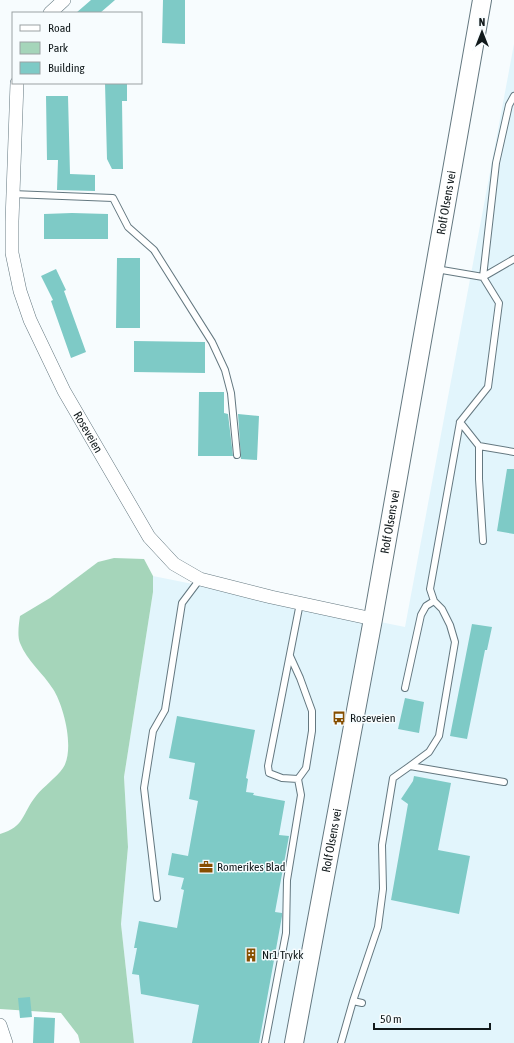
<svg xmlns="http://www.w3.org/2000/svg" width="514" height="1043" viewBox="0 0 514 1043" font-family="'Asap Condensed',sans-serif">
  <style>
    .built { fill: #e2f5fc }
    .green { fill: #a5d5ba }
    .building { fill: #7ecac6 }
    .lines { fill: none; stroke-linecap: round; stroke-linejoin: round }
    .lane-casing { stroke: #647880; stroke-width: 8 }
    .street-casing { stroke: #647880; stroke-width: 14 }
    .secondary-casing { stroke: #647880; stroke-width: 20 }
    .lane { stroke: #fff; stroke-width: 6 }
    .street { stroke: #fff; stroke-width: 13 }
    .secondary { stroke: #fff; stroke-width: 18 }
    .labels { text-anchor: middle; stroke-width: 3; stroke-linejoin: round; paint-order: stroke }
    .street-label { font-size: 12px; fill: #11191b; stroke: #f7fcfe }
    .poi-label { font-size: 12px; fill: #11191b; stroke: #f7fcfe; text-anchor: start }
  </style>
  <rect width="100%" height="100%" fill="#f7fcfe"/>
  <path class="built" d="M514,44V1043H134L121,924L128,847L124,777L153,592V576L405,627Z"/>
  <path class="green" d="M114,558L144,559L153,576V592L124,777L128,847L121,924L134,1043H80L78,1035L61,1013L0,1009V834C25,827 22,813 36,796C44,786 56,778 63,768C75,750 64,706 53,689C43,673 27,661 20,643C17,636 19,623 20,616L50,598L98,562Z"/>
  <path class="building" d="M91,0H115L100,13H76Z
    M163,0H185V44L162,43Z
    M105,83H127V101H122L123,169H112L107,159Z
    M46,96H68L70,174L95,175V191L57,190L58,160H47Z
    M72,213L108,214V239H44V214Z
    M117,258H140V328H116Z
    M56,269L66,290L64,291L86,352L71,358L51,301L53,300L41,276Z
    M134,341L205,342V373L134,372Z
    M199,392H224V413L228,414L233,456H198Z
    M238,414L259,416L257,460L241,459Z
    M507,469H514V534L497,531Z
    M472,624L492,627L487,650H485L467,739L450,736Z
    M405,698L424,702L419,733L398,729Z
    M177,716L255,730L246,778L248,779L246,792L254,793L253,795L285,801L279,835L289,836L275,912L282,913V916L259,1043H192L199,1005L141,994L139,975L132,974L137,948H134L139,921L177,928L184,890L181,889L184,878L168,875L172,853L188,856L198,801L189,799L195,763L169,758Z
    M414,776L451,783L438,850L470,856L459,914L391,900L408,804L401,799L413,781Z
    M30,997L32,1017L20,1018L18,998Z
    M34,1017L55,1018L54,1043H33Z"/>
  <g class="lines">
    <g class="lane-casing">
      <path id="lane" d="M12,194L113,198L128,227L154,250L212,342L225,370L231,393L237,455
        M436,269L483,277L514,259
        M460,422L479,446L514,452
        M479,446V479L483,541
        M290,656L300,678L312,711V731L306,768L298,779L282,778L269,773L268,766L300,603
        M405,688L421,615L426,606L434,601
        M410,766L429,752L439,736L455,642L450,625L442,609L434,601L430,589L460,422L488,387L499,303L483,277L496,163L509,105L514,96
        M157,898L144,788L153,731L165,710L182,603L200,579
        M353,1001L362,1003
        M265,1043L286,933L287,880L301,795L298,779
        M341,1043L353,1001L378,927L383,889L382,845L393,778L410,766L504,782"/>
    </g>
    <g class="street-casing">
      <g id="street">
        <path d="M50,13L64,0"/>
        <path id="s1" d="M17,83L12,221V253L20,291L30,320L64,391L149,537L174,564L200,579L271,597L373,619"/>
        <path d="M0,1025L6,1043"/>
      </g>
    </g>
    <g class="secondary-casing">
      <g id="secondary">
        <path id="s2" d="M294,1043L373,619L482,0"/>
      </g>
    </g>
    <use href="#lane" class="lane"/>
    <use href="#street" class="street"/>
    <use href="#secondary" class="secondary"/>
  </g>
  <defs>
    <g id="bus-bare" transform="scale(1.08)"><path d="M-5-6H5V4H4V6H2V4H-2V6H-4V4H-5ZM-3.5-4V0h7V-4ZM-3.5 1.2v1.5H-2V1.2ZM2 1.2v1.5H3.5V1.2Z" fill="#864e00" stroke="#f7fcfe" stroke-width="2.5" paint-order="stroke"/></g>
    <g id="office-bare" transform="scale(1.08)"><path d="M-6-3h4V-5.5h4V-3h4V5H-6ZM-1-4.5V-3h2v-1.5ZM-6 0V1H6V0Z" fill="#864e00" stroke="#f7fcfe" stroke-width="2.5" paint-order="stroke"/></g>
    <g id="building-bare" transform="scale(1.08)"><path d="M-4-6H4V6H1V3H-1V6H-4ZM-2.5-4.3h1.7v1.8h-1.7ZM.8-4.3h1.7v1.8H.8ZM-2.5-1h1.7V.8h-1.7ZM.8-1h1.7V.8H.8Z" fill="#864e00" stroke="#f7fcfe" stroke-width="2.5" paint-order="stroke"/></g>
  </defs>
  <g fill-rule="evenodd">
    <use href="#bus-bare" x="339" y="718"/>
    <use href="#office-bare" x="206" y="867"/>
    <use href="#building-bare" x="251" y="955"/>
  </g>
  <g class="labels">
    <g class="street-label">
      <text dy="4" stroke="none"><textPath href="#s2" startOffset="854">Rolf Olsens vei</textPath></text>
      <text dy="4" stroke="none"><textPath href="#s1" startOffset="366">Roseveien</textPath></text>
      <text dy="4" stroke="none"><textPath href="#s2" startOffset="530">Rolf Olsens vei</textPath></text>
      <text dy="4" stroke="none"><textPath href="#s2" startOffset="206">Rolf Olsens vei</textPath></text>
    </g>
    <g class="poi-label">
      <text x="350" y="722">Roseveien</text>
      <text x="217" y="871">Romerikes Blad</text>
      <text x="262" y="959">Nr1 Trykk</text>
    </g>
  </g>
  <rect x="12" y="12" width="130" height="72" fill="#f7fcfe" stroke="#9ba1a3"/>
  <rect x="20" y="25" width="20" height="6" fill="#ffffff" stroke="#9ba1a3"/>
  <text x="48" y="32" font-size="12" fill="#11191b">Road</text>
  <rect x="20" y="42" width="20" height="12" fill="#a5d5ba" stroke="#9ba1a3"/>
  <text x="48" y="52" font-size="12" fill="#11191b">Park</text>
  <rect x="20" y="62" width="20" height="12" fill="#7ecac6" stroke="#9ba1a3"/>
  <text x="48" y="72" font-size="12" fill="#11191b">Building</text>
  <g transform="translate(482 32)" stroke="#f7fcfe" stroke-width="3" paint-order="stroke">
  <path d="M0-3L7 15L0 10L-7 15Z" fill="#11191b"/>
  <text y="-6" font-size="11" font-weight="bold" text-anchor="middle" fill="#11191b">N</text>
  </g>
  <path d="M374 1023v6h116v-6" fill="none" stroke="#11191b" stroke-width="2"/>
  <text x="380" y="1023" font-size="12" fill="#11191b" stroke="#f7fcfe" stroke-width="3" paint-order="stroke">50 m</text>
</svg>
